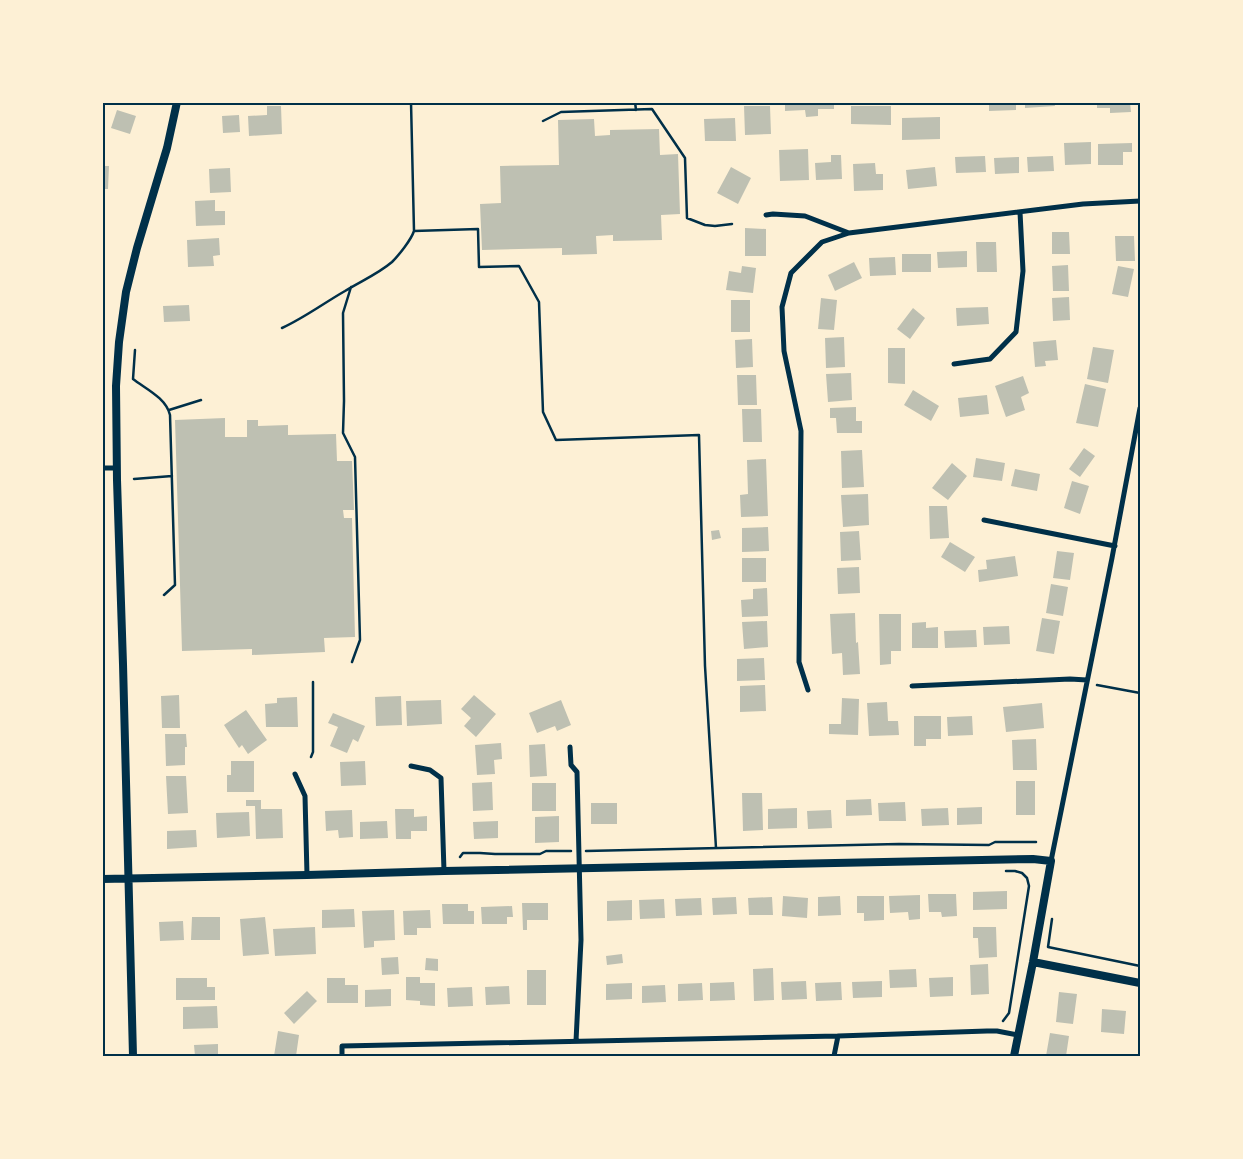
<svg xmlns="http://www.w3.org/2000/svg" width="1243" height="1159" viewBox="0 0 1243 1159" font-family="Manrope,sans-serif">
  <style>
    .building { fill: #bec0b2 }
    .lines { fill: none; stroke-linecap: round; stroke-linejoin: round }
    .path { stroke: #003049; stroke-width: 2.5 }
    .minor { stroke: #003049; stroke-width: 5 }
    .tertiary { stroke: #003049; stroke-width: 8 }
    .neatline { fill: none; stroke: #003049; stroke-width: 2 }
  </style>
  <rect width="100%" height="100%" fill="#fdf0d5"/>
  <path class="building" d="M785,102H834V109H818V116L806,117L805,110L785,111Z
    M989,102H1016V110L989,111Z
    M1025,102H1054L1055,106L1025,108Z
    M1097,102H1130L1131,112L1110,113V108H1097Z
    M267,106H281L282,134L249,136L248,116L267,115Z
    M744,106H770L771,134L745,135Z
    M851,106H891V125L851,124Z
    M117,110L136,116L130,134L111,128Z
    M239,115L240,132L223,133L222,116Z
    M940,117V139L902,140V118Z
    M735,118L736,141H705L704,119Z
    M594,119L595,136L610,135V130L659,129L660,155L678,154L680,214L661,215L662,240L613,241V235L596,236L597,254L562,255V248L482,250L480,204L501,203L500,166L559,165L558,120Z
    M1091,142V164L1065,165L1064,143Z
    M1132,143V152H1123V165H1098V144Z
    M808,149L809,180L780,181L779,150Z
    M831,155H841L842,179L816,180L815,163L831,162Z
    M985,156L986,172L956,173L955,157Z
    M1053,156L1054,171L1028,172L1027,157Z
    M1019,157V173L995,174L994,158Z
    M875,163L876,174H883V190L854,191L853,164Z
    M102,166H109L108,189H102Z
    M731,167L751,178L738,204L717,193Z
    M935,167L937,186L908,189L906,170Z
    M230,168L231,192L210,193L209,169Z
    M215,200V211H225V225L196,226L195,201Z
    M745,228L766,229V256H745Z
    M1052,232H1069L1070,254H1052Z
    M1115,236H1134L1135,261H1116Z
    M219,238L220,255L213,256L214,266L188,267L187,240Z
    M976,242H996L997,272H977Z
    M967,251V267L938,268L937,252Z
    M902,254H931V272H902Z
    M895,257L896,275L870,276L869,258Z
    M854,262L862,278L835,291L828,275Z
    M1068,265L1069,291H1053L1052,266Z
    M742,266L756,268L753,293L726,290L729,271L741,273Z
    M1118,266L1134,269L1128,297L1112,294Z
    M1069,297L1070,320L1053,321L1052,298Z
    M821,298L837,300L834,330L818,329Z
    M731,300H750V332H731Z
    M189,305L190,321L164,322L163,306Z
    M988,307L989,324L957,326L956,308Z
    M913,308L925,318L910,339L897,329Z
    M844,337L845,367L826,368L825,338Z
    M752,339L753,367L736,368L735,340Z
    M1056,340L1058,360L1045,361L1046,366L1035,367L1033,342Z
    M1093,347L1114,350L1108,383L1087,379Z
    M888,348H905V384L888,383Z
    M851,373L852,400L828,402L826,374Z
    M737,375H756L757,405H738Z
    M1023,376L1029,393L1021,397L1025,410L1006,417L995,386Z
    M1085,384L1106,389L1098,427L1076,423Z
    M913,390L939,406L931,421L904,405Z
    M987,395L989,414L960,417L958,398Z
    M856,407V421H862V433H837L836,418H830V408Z
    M742,409H761L762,442H743Z
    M225,418V437H247V420H258V426L288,425V435L336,434L337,461H352L354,510H343L344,518H352L355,637L324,638L325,652L252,655V649L182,651L175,420Z
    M1084,448L1095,456L1080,477L1069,469Z
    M862,450L864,487L842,488L841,451Z
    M976,458L1005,463L1002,481L973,477Z
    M766,459L768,516L741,517L740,495L748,494L747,460Z
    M952,463L967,476L948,500L932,488Z
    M1015,469L1040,474L1037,491L1011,486Z
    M1072,481L1089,486L1080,514L1064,508Z
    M868,494L869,525L843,527L841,495Z
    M929,506H947L949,538L930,539Z
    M768,527L769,551L742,552V528Z
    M719,530L721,538L712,540L711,531Z
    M859,531L861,560L841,561L840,532Z
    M950,542L975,557L965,572L941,557Z
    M1057,551L1074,553L1070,580L1053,578Z
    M1015,556L1018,576L979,582L978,570L987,569L986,560Z
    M742,558H766V582H742Z
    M859,567L860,593L838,594L837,568Z
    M1051,584L1068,587L1063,616L1046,613Z
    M767,588L768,616L742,617L741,600L753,599V589Z
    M855,613L856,643L858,642L860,674L843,675L842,653L832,654L830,614Z
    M879,614H901V651H891V664L880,665Z
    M1042,618L1060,621L1054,654L1036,651Z
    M767,621L768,647L744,649L742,622Z
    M926,622V628L938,627V648H912V623Z
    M1009,626L1010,644L984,645L983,627Z
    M976,630L977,647L945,648L944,631Z
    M764,658L765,680L737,681V659Z
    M765,685L766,711L740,712V686Z
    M179,695L180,728H162L161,696Z
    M474,695L496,714L476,737L464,726L471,718L461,709Z
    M401,696L402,725L376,726L375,697Z
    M297,697L298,727H266L265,704L277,703V698Z
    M842,698L859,699L858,735L829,734V724H841Z
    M441,700L442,724L407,726L406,701Z
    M561,700L571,725L557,731L555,726L537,733L529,713Z
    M887,702L888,721H898L899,735L869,736L867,703Z
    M1042,703L1044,728L1006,732L1003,707Z
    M246,710L267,740L248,754L242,745L239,748L224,725Z
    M333,713L365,726L358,742L353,739L347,753L330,746L338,727L328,723Z
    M914,716H941V739H926V746H914Z
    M972,716L973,735L948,736L947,717Z
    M165,734H186L187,747H185V765L166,766Z
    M1036,739L1037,770H1013L1012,740Z
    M501,743L502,759L494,760L495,774L477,775L475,745Z
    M545,744L547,776L530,777L529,745Z
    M231,761H254V792H227V775H231Z
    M365,761L366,785L341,786L340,762Z
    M166,776H186L188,813L168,814Z
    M1016,781H1035V815H1016Z
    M492,782L493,810L473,811L472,783Z
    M532,783H556V811H532Z
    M742,793H762L763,830L743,831Z
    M871,799L872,815L846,816V800Z
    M246,800H261V809H282L283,838L256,839L255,806H246Z
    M905,802L906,821H879L878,803Z
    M591,803H617V824H591Z
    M982,807V824L957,825V808Z
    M797,808V828L768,829V809Z
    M948,808L949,825L922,826L921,809Z
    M395,809H414V817L427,816V831H411V839H396Z
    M352,810L353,837L339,838L338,830L326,831L325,811Z
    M831,810L832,828L808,829L807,811Z
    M249,812L250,836L217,838L216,813Z
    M559,816V842L535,843V817Z
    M387,821L388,838L360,839V822Z
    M498,821V838L474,839L473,822Z
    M196,830L197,847L167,849V831Z
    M1007,891V909L973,910V892Z
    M928,894H956L957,916L942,917L941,912H929Z
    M920,895V919L909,920L908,912L890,913L889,896Z
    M783,896L808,898L807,918L782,916Z
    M840,896L841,915L818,916V897Z
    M857,896H884V920L864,921V913H857Z
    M736,897L737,914L713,915L712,898Z
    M772,897L773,915H749L748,898Z
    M701,898L702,915L676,916L675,899Z
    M664,899L665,918L640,919L639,900Z
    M632,900V920L607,921V901Z
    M522,903H548V920H527V930H523Z
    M442,904H468V911H474V924H443Z
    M512,906L513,917H507V924H482L481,907Z
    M354,909L355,927L322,928V910Z
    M394,910L395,940L374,941V947L364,948L362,911Z
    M430,910L431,928H417V935H404L403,911Z
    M192,917H220V940H191Z
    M265,917L269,954L243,956L240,919Z
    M183,921L184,940L160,941L159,922Z
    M315,927L316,954L275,956L273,929Z
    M973,927H996L997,957L979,958L978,938H973Z
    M622,954L623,963L607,965L606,956Z
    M398,957L399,974L382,975L381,958Z
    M426,958L438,959V971L425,970Z
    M988,964L989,994L971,995L970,965Z
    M773,968L774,1000L754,1001L753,969Z
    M916,969L917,987L890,988L889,970Z
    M527,970H546V1005H527Z
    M406,977H420V983H435V1006L420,1005V1001L406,1000Z
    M953,977V996L930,997L929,978Z
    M176,978H207V987H215V1000H176Z
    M327,978H345V985H358V1003H327Z
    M806,981L807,999L782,1000L781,982Z
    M882,981V997L853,998L852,982Z
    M734,982L735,1000L710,1001V983Z
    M841,982L842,1000L816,1001L815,983Z
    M632,983V999L606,1000V984Z
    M702,983L703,1000L678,1001V984Z
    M665,985L666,1002L642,1003V986Z
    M509,986L510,1004L486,1005L485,987Z
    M472,987L473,1006L448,1007L447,988Z
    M391,989V1006L365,1007V990Z
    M307,991L317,1001L294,1024L284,1013Z
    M1059,992L1077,994L1073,1024L1056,1022Z
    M217,1006L218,1028L183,1029V1007Z
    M1102,1009L1126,1011L1124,1034L1101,1032Z
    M278,1031L299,1035L296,1056H274Z
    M1050,1033L1069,1036L1066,1056H1046Z
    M218,1044V1056H195L194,1045Z"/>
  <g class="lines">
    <path class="path" d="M635,102L636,110
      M543,121L561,112L652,109L685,158L687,218L705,225L715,226L732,224
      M414,231L478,229L479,267L519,266L539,302L543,412L556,440L699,435L705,666L716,848
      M351,287L343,313L344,401L343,433L355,457L360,640L352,662
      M282,328C304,318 324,303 345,291C361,281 378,274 392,262C399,255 411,240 414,231L411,102
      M135,350L133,379C146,389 166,398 170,415L175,585L164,595
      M169,410L201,400
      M134,479L172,476
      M1097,685L1140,693
      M311,757L313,752V682
      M586,851L899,844L989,845L995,842H1036
      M460,857L463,853H480L495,854H540L546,851H571
      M1052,919L1048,947L1140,966
      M1003,1021L1009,1013L1029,886L1027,878L1022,873L1015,871H1006"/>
    <path class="minor" d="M766,215L773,214L805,216L849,233
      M954,364L990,359L1016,332L1023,271L1020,212
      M102,468H116
      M984,520L1115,546
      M912,686L1070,679L1087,680
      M808,690L799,662L801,431L784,351L782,307L791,273L822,242L849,233L1083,204L1140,201
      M570,747L571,765L577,772L581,940L576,1041
      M411,766L430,770L441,778L444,871
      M295,774L305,796L307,875
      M1051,861L1112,558L1140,408
      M342,1056V1046L838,1036L987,1031H997L1018,1035
      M834,1056L838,1036"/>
    <path class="tertiary" d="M102,879L307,875L444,871L1033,859L1051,861L1033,962L1014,1056
      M1033,962L1140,983
      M133,1056L123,664L117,480L116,386L119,342L126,292L137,248L167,148L177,102"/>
  </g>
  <rect width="1243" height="1159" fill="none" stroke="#fdf0d5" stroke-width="208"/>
  <rect x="104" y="104" width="1035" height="951" class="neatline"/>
</svg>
